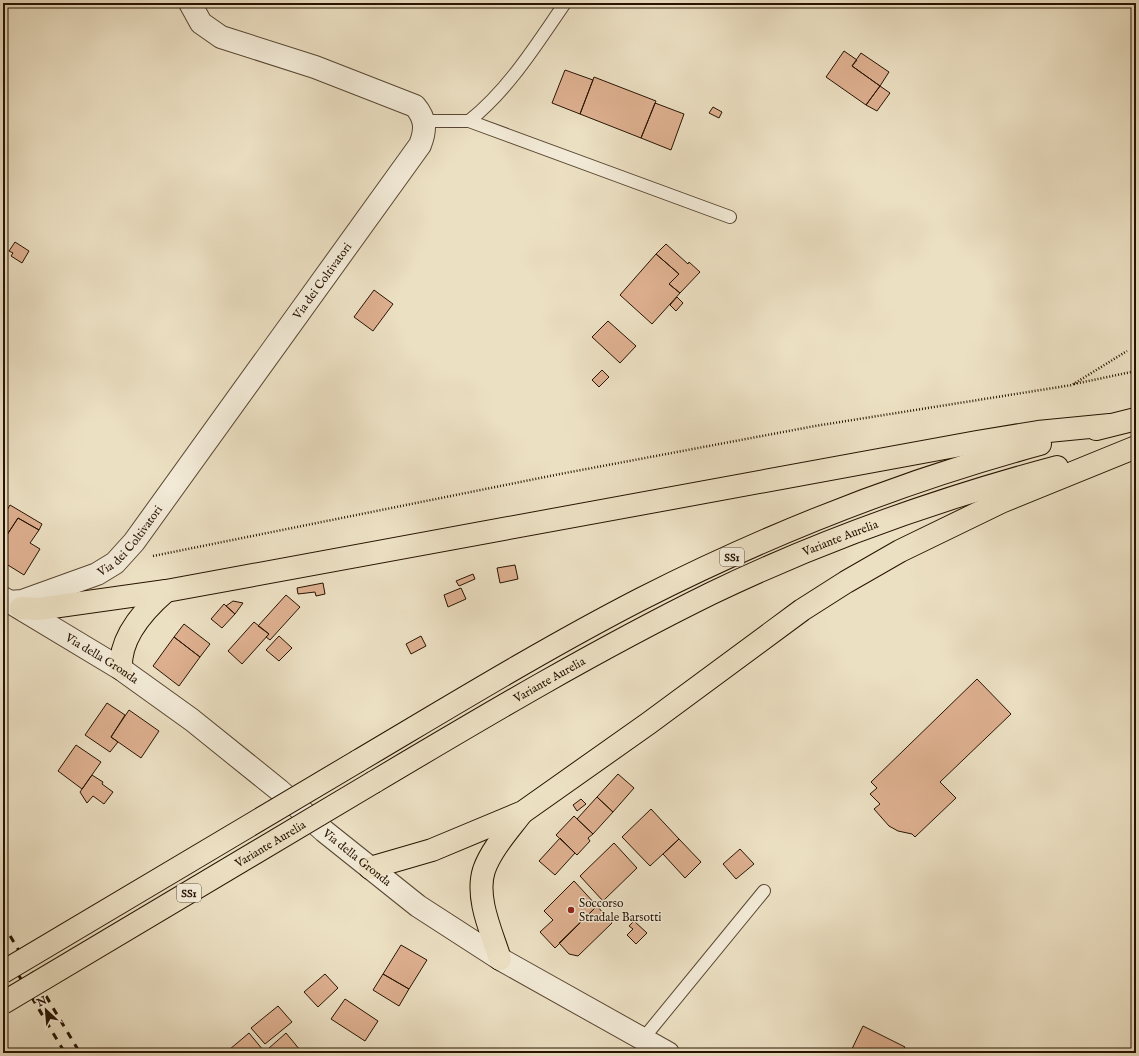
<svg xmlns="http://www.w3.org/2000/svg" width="1139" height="1056" viewBox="0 0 1139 1056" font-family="'IM FELL English',serif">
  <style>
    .building { fill: #deb090; stroke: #271301 }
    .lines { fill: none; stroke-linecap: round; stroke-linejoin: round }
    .service-casing { stroke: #584632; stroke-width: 14 }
    .minor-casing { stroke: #584632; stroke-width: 24 }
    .tertiary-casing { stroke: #584632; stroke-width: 24 }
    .trunk-casing { stroke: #271301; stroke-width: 24 }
    .path { stroke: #271301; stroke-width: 2.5; stroke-dasharray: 1 2; stroke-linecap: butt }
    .service { stroke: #f3ebd8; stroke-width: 12 }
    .minor { stroke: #f3ebd8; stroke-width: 22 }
    .tertiary { stroke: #f3ebd8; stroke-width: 22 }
    .trunk { stroke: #ece0c3; stroke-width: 22 }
    .rail { stroke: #271301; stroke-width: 3; stroke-dasharray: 7 7; stroke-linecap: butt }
    .trunk-bridge-casing { stroke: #271301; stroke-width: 24; stroke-linecap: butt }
    .trunk-bridge { stroke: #ece0c3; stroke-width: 22 }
    .poi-dot { fill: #8f2418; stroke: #f3ebd8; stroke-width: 1.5 }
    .labels { text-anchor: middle; stroke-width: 3; stroke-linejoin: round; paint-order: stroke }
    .shield { fill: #f3ebd8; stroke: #645442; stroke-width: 1 }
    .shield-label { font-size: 11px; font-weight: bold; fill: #271301 }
    .street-label { font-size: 12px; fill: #271301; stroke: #f3ebd8 }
    .poi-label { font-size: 12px; fill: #271301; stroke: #f3ebd8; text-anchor: start }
  </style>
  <rect width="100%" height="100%" fill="#ece0c3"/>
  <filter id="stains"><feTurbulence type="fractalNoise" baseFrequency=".005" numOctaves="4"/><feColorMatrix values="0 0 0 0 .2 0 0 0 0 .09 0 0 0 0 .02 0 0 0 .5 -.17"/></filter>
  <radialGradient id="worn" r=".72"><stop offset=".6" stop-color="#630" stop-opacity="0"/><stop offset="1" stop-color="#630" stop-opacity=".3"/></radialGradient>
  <path class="building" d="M844,51L857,60L852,66L880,86L866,105L826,77Z
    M861,53L889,72L880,86L852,66Z
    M565,70L593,80L580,114L552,103Z
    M594,77L656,101L641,138L580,114Z
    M880,86L890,93L877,111L866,105Z
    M655,103L684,114L671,150L641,138Z
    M713,107L722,112L719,118L709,113Z
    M15,242L29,251L22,263L11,256L13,253L9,251Z
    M666,244L688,264L689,262L700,272L680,293L669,284L679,274L656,254Z
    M656,254L679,274L669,284L680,293L652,324L620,295Z
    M374,290L393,304L373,331L354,317Z
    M677,297L683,303L676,311L670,305Z
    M608,321L636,346L620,363L592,337Z
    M602,370L609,377L599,387L592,380Z
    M10,505L42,524L39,530L18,518L3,541V517Z
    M18,518L39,530L30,543L40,549L24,575L3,562V541Z
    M515,565L518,579L500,583L497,568Z
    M473,574L475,579L459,586L456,581Z
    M323,583L325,594L316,596L315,592L298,594L297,588Z
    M461,588L466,599L448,607L444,595Z
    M286,595L300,607L270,640L266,637L269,634L258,626Z
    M233,601L243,603L235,614L226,606Z
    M224,604L235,614L222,628L211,619Z
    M254,622L269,634L242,664L228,651Z
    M184,624L210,644L200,657L174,637Z
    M279,636L292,648L279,661L266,650Z
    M421,636L426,646L411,654L406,644Z
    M174,637L200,657L179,686L153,666Z
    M977,679L1011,714L940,782L956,798L915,837L912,834L898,831L889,826L874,809L880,804L870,794L877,788L871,782Z
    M107,703L125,715L111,737L118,742L110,752L85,735Z
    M129,710L159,731L141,758L111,737Z
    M76,745L101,762L82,789L58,771Z
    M618,774L634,788L613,812L597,797Z
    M92,775L103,782L102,784L113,792L104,804L93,796L87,803L80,792Z
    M597,797L613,812L593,834L577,819Z
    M581,799L586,804L577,811L573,805Z
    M651,809L679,839L650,866L622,837Z
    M574,816L593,834L588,838L590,841L577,855L556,835Z
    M560,838L575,853L555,875L539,861Z
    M679,839L701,862L685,878L663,854Z
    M614,843L637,868L603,901L580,876Z
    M740,849L754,864L736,879L723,864Z
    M574,881L597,906L555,948L540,932L553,920L544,911Z
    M597,906L612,923L578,956L569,954L559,943Z
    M634,921L647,933L636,944L627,935L633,929L629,926Z
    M401,945L427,960L409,989L383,974Z
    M325,974L338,988L318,1007L304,992Z
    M383,974L409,989L399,1006L373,990Z
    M345,999L378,1021L365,1041L331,1019Z
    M278,1006L292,1022L265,1044L251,1028Z
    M863,1026L905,1047L902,1053H850Z
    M249,1033L263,1050L259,1053H234L230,1049Z
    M286,1033L300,1050L297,1053H271L268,1049Z"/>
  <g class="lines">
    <g class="service-casing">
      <path id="service" d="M424,121H469L730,217
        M469,121C509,89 536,45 565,3
        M642,1040L764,891"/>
    </g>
    <g class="minor-casing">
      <g id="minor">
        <path id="s1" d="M9,602L22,601L97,574L115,563L134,542L420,145C426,130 426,119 415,106L315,67L221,37L201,23L190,3"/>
      </g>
    </g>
    <g class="tertiary-casing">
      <g id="tertiary">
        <path id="s2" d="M3,598L121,669L192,720L279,790L324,831L418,906L500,959L668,1053"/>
      </g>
    </g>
    <g class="trunk-casing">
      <g id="trunk">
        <path d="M1096,429L1136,419"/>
        <path d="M21,608L38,609L166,591L977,442L1038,432L1110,425"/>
        <path d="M121,669C119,638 143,611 166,591"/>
        <path d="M358,761C451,706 544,649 641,599C767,535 903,481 1040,444"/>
        <path id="s3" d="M374,782C485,716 596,650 712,593C822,540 938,499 1057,467"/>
        <path d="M370,868L432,850L523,812L649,723L802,610L846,582L900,551L1001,502L1136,447"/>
        <path d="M500,959C492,933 475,898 484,870C491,850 508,831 521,814"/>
      </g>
    </g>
    <path class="path" d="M1074,384L1136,371
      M153,556L560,474L815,426L1072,385L1127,351"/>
    <use href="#service" class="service"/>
    <use href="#minor" class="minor"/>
    <use href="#tertiary" class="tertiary"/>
    <use href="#trunk" class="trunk"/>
    <path class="rail" d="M3,924L80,1053
      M3,949L65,1053"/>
    <g class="trunk-bridge-casing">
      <g id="trunk-bridge">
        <path d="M3,972L358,761"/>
        <path id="s4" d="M3,1003L374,782"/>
      </g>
    </g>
    <use href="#trunk-bridge" class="trunk-bridge"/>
  </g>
  <circle class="poi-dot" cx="571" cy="910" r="4"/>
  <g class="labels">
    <g class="shield">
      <rect x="720" y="548" width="24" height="18" rx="3"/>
      <rect x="177" y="884" width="24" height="18" rx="3"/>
    </g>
    <g class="shield-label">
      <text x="732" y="561">SS1</text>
      <text x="189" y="897">SS1</text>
    </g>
    <g class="street-label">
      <text dy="4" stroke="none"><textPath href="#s1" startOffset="464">Via dei Coltivatori</textPath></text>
      <text dy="4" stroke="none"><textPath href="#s3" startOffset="527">Variante Aurelia</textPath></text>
      <text dy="4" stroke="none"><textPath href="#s1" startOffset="140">Via dei Coltivatori</textPath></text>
      <text dy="4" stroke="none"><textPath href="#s2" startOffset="116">Via della Gronda</textPath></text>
      <text dy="4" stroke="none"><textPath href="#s3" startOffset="203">Variante Aurelia</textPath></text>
      <text dy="4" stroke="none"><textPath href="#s4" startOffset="311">Variante Aurelia</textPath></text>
      <text dy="4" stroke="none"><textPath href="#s2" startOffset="440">Via della Gronda</textPath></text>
    </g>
    <g class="poi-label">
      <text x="579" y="907">Soccorso<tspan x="579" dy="14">Stradale Barsotti</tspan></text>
    </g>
  </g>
  <rect width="1139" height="1056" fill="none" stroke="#ece0c3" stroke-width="16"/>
  <rect x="4" y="4" width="1131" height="1048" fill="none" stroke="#271301" stroke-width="2"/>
  <rect x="8" y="8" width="1123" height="1040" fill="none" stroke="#271301"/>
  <g transform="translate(46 1010) rotate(334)" stroke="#f3ebd8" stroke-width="3" paint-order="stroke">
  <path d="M0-3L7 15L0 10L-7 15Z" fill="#271301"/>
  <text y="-6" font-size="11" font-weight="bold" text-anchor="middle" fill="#271301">N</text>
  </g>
  <rect width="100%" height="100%" filter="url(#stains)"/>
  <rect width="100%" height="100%" fill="url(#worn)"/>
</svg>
